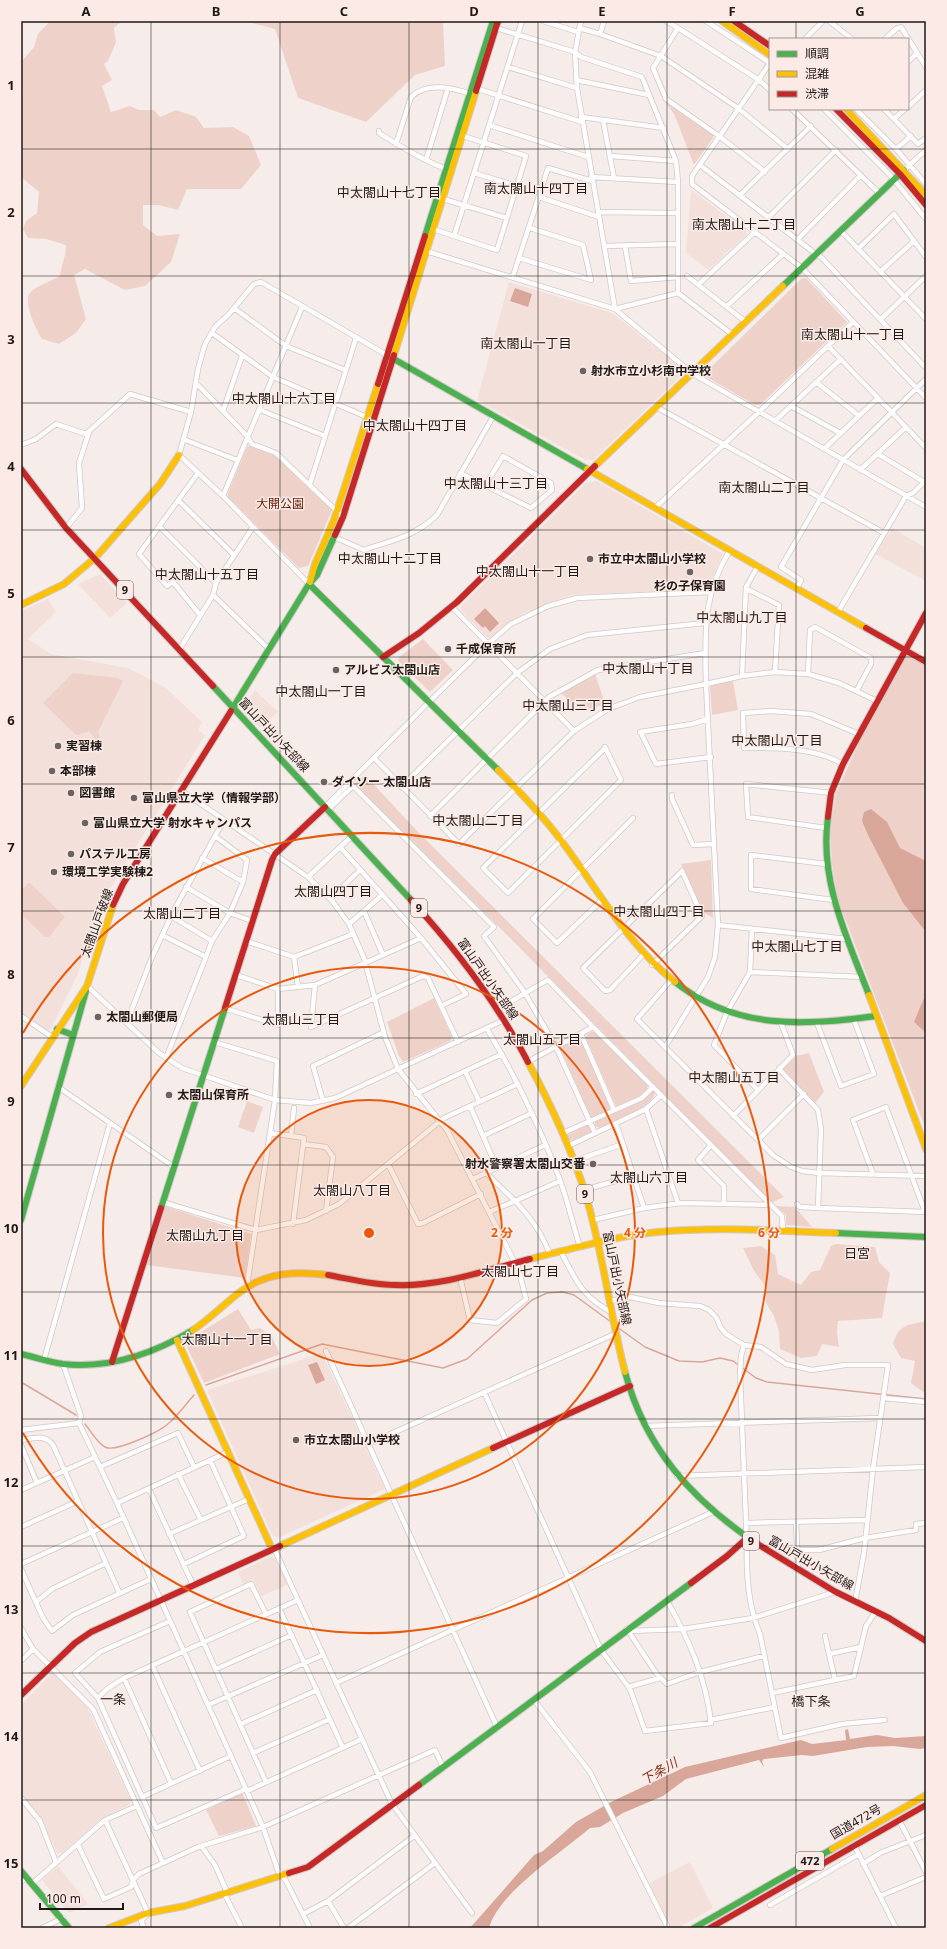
<svg xmlns="http://www.w3.org/2000/svg" width="947" height="1949" viewBox="0 0 947 1949" font-family="'Noto Sans','Noto Sans JP',sans-serif">
  <style>
    .built { fill: #f3e0db }
    .green { fill: #eed2ca }
    .water { fill: #d9a79a }
    .lines { fill: none; stroke-linecap: round; stroke-linejoin: round }
    .stream { stroke: #d9a79a; stroke-width: 1.5 }
    .street-casing { stroke: #d0c9c7; stroke-width: 6 }
    .fast-casing { stroke: #d0c9c7; stroke-width: 8 }
    .slow-casing { stroke: #d0c9c7; stroke-width: 8 }
    .jam-casing { stroke: #d0c9c7; stroke-width: 8 }
    .street { stroke: #fefcfc; stroke-width: 4.5 }
    .fast { stroke: #4caf50; stroke-width: 6 }
    .slow { stroke: #ffc107; stroke-width: 6 }
    .jam { stroke: #c62828; stroke-width: 6 }
    .grid { fill: none; stroke: #1f1918; stroke-width: 1; stroke-opacity: 0.55 }
    .ring { fill: none; stroke: #e8590c; stroke-width: 2 }
    .poi-dot { fill: #6a6362; stroke: #fbeae5; stroke-width: 1.5 }
    .labels { text-anchor: middle; stroke-width: 3; stroke-linejoin: round; paint-order: stroke }
    .shield { fill: #fbeae5; stroke: #615856; stroke-width: 1 }
    .shield-label { font-size: 11px; font-weight: bold; fill: #1f1918 }
    .poi-label { font-size: 12px; font-weight: bold; fill: #1f1918; stroke: #fbeae5; text-anchor: start }
    .park-label { font-size: 12px; fill: #661602; stroke: #fbeae5 }
    .street-label { font-size: 12px; fill: #1f1918; stroke: #fbeae5 }
    .neighbourhood-label { font-size: 13px; fill: #1f1918; stroke: #fbeae5 }
    .water-label { font-size: 13px; font-style: italic; fill: #863420; stroke: #fbeae5 }
    .centre { fill: #e8590c; stroke: #fbeae5; stroke-width: 2 }
    .ring-label { font-size: 12px; text-anchor: middle; font-weight: bold; fill: #e8590c; stroke: #fbeae5; stroke-width: 3; stroke-linejoin: round; paint-order: stroke }
    .neatline { fill: none; stroke: #1f1918; stroke-width: 1.5 }
    .grid-label { font-size: 13px; text-anchor: middle; font-weight: bold; fill: #1f1918 }
  </style>
  <rect width="100%" height="100%" fill="#f6edea"/>
  <path class="built" d="M691,191H693L746,231V235L708,270L686,253Z
    M509,282L612,313L681,367L682,375L593,460H585L477,400Z
    M597,481L723,554L707,589L571,595L522,614L491,638L487,637L461,610V606L586,483Z
    M892,528L926,548V581L875,554Z
    M100,574L127,603L110,618L78,584Z
    M48,599L56,612L28,639L51,654L128,668L166,688L202,722L198,730L205,735L102,902L87,943L78,974L49,1033L21,1014V611Z
    M255,690L278,712L260,728L246,713V704Z
    M322,1353L385,1489L278,1538L272,1535L207,1390Z
    M271,1556L276,1559L288,1585L261,1596L253,1580L243,1584L238,1572Z
    M53,1672L87,1707L131,1801L129,1805L101,1819L62,1853H57L42,1819L21,1793V1705Z
    M690,1862L713,1908L678,1928H671L649,1883Z
    M58,1866L88,1904L69,1913L42,1880Z"/>
  <path class="green" d="M50,21H122L114,28L116,42L108,61L104,64L112,80L102,86L111,112L130,106L139,110H154L160,117L176,110L196,117L204,128L233,127L249,136L261,165L241,189H187L178,210L158,205H143V225L157,236L180,234L171,262L145,286L125,290L85,269L74,275L86,319L76,333L59,344L42,339C36,330 23,302 30,293C34,287 53,280 60,276C61,265 66,257 66,245L46,239L28,238L23,229L26,221L37,213L39,192L21,177V105L23,89L21,88V62L34,47L38,34Z
    M244,21H443L445,66L415,75L366,122L298,98L275,29Z
    M665,102L713,135V138L694,165L674,114Z
    M802,278H806L847,322L760,405H755L703,375Z
    M250,446L276,456L332,510L308,566L299,568L228,497V493L247,447Z
    M423,639L453,670L430,692L398,661L399,657Z
    M908,652L926,662V1130L838,900L832,864L830,829L836,793L863,734Z
    M73,673L118,678L123,681L98,732L100,737L98,742L89,731L78,735L75,734L43,703Z
    M595,674L605,703L590,710L580,698L573,704L561,693Z
    M733,681L738,710L712,715L710,687L713,685Z
    M365,775L419,833L784,1197L771,1203L515,943L354,784Z
    M711,860L713,918L704,913L681,864Z
    M28,883H30L65,917L49,937H45L21,914V891Z
    M434,998L452,1037L450,1041L403,1062L399,1056L387,1022Z
    M591,1032H595L648,1085L647,1089L639,1096L616,1106L586,1038L587,1034Z
    M576,1039L581,1041L610,1106L609,1110L591,1118L561,1050L562,1047Z
    M809,1053L824,1092L815,1103L782,1069L796,1056Z
    M652,1091L655,1092C653,1108 613,1122 599,1128L595,1126V1122L642,1101Z
    M247,1101L263,1107L254,1133L238,1127Z
    M587,1125L591,1127V1133L570,1141L567,1135Z
    M164,1206L251,1234L245,1278L146,1265Z
    M776,1206L795,1207L812,1227L786,1225V1215Z
    M836,1244L875,1247L879,1262L890,1273L882,1318L838,1321L837,1332L839,1347L822,1344L817,1356L801,1358L780,1349L779,1331L774,1316L766,1303L765,1286L753,1269L743,1248L761,1246L775,1255L778,1274L801,1285L811,1272L820,1270L831,1246Z
    M238,1309L251,1330L260,1328L272,1337L280,1354L204,1383L187,1347L188,1340Z
    M926,1321V1394L911,1383L915,1361L901,1358L893,1344C899,1324 908,1325 926,1321Z
    M242,1792L256,1826L219,1836L206,1810Z"/>
  <path class="water" d="M515,288L532,294L528,307L510,301Z
    M485,608L499,623L490,632L485,626L483,628L474,619Z
    M871,809L887,822L900,848L926,861V932L903,903L868,835L862,821L864,812Z
    M926,993V1033L914,1022Z
    M317,1362L325,1380L316,1384L308,1365Z
    M848,1729L850,1739L877,1735L895,1738L926,1736V1748L920,1749L893,1746L867,1747L813,1756L802,1755L764,1759L762,1761L764,1767L759,1760L686,1779L663,1796L623,1813L600,1827L590,1828C561,1853 499,1892 489,1928H470L534,1855L543,1851L576,1822L611,1802L685,1767L801,1740L812,1744L846,1740L845,1730Z"/>
  <g class="lines">
    <path class="stream" d="M617,1327L645,1347L679,1361L702,1362L720,1358L733,1361L756,1378L767,1382L926,1399
      M21,1382L76,1415
      M206,1385L322,1344L443,1368L467,1359L532,1300L547,1293L563,1292L574,1295L611,1322
      M85,1424C90,1430 97,1443 105,1447C115,1453 161,1431 169,1423C178,1415 186,1404 194,1395"/>
    <g class="street-casing">
      <path id="street" d="M543,21L578,32
        M581,21L575,52L577,88L615,309
        M604,21L600,34L661,56L738,108L788,149
        M666,21L678,28
        M706,21L770,63
        M829,21L852,39
        M496,28L575,52L581,57L642,77L676,161L678,182V293L733,335
        M579,28L600,34
        M805,39L823,21
        M885,39L896,29L901,27L926,67
        M908,62L917,53
        M770,63L692,176V184L802,268L926,398
        M508,67L577,88
        M576,80L649,95
        M478,89L582,122
        M908,107L926,90
        M792,109L879,193
        M824,109L889,174L926,219
        M856,109L896,149L926,184
        M884,109L918,144L926,138
        M581,117L664,128
        M894,119L905,109
        M603,120L614,178
        M489,125L588,157
        M379,131V133C401,147 423,160 446,169
        M396,144L411,97C427,82 451,87 470,94
        M896,149L911,136
        M611,156L676,161
        M426,160L448,88
        M700,165L812,251
        M904,170L926,150
        M765,172L719,136L666,99L653,68L678,28L759,80L770,90
        M474,173L517,186
        M591,177L678,182
        M740,195L811,126
        M539,197L599,217
        M443,199L507,218
        M598,212L678,213
        M769,217L836,150
        M433,229L454,236L522,21
        M841,231L926,319
        M454,236L497,250L526,156L463,136
        M797,240L861,175
        M604,246L677,244
        M625,246L631,281L678,277
        M858,249L894,214L926,257
        M426,251L615,309L693,374L926,507
        M816,254L821,257L926,368
        M519,258L591,280L583,245L530,228
        M880,272L914,241
        M513,276L548,168L592,181
        M687,276L746,322
        M699,284L755,232
        M727,306L783,254
        M234,308L286,346L345,370
        M615,309L678,293
        M880,320L926,276
        M212,333L273,377L369,418
        M828,346L926,448
        M816,382L858,415
        M197,384L247,436L252,444L276,453L343,517
        M791,406L840,433
        M658,408L884,533
        M260,410L325,436
        M223,411L242,356
        M775,421L841,359
        M183,439L237,460
        M21,445L36,439L56,424L86,434L130,394L191,412
        M824,449L878,398
        M878,454L924,482
        M860,470L906,427
        M198,473L139,554L167,586L173,582L200,615
        M460,473L531,508L552,490L551,483L503,456L485,486
        M310,484L356,338
        M223,496L302,307
        M179,501L234,555
        M656,507L759,412L853,322
        M159,526L216,583
        M66,528L82,508L79,463L89,432
        M334,537L364,550C393,540 414,537 437,515L494,415
        M309,584L223,496L179,455L191,412L198,369L205,344L215,327L229,314L254,284L261,282L392,358
        M797,588L801,580L781,567L843,460L926,379
        M747,589L779,605L775,672
        M213,595L269,649
        M452,607L574,731
        M838,612L906,496L913,493L926,480
        M179,650L213,595L216,583L253,527
        M808,674L810,630L815,627L871,658V664L857,690
        M742,676L746,587L758,566
        M640,732L692,724L708,719
        M641,733L656,764L711,757
        M604,749L483,868L508,893L621,780L605,747
        M374,758L459,844L574,731L608,709L640,697L706,684C705,633 702,595 730,550
        M843,764C814,747 777,748 744,748L743,713L771,711L811,714L859,734
        M401,787L517,673L550,649L587,635L705,623
        M182,791L308,877L333,902L349,924L364,958L385,1037L398,1069L447,1130L515,1263
        M672,795V799L693,845L714,844
        M325,807L429,702L489,643L511,624L548,606L577,598L710,592
        M328,810L353,786L494,927L484,936L525,993L497,1010
        M430,816L549,697L598,670L705,653
        M826,828L748,817L746,784L832,793
        M215,836L247,860L243,882
        M340,847L421,938L466,994L441,1006
        M202,858L243,882L230,913L252,921
        M826,864L751,855V889L833,900
        M308,877L352,836
        M186,887L230,913L212,941L206,957
        M330,899L360,870
        M602,900L557,943L533,919L633,818
        M364,911L382,895
        M171,916L212,941
        M718,925L847,939
        M752,929L750,972L727,1012L714,1045L758,1090
        M162,935L206,957L166,1058
        M246,941L294,957L353,934
        M383,955L421,938
        M643,955L610,990L605,991L583,968L682,871L702,916L652,965
        M294,957L298,987
        M750,972L862,977
        M670,981L637,1019L773,1155L791,1167L802,1171L819,1173L926,1176
        M315,985L383,955L364,911L349,924
        M87,986L159,1053L182,1068L275,1100L311,1103L335,1098L504,1020
        M278,989L315,985L311,1027
        M224,1008L278,1025V989L236,975
        M21,1016L52,1037
        M125,1021L129,1017L152,957L173,912L224,820
        M817,1023L841,1086L874,1074L854,1020
        M311,1027L423,976L428,978L458,1042
        M593,1027L782,1216L783,1231
        M487,1029C516,1077 540,1127 560,1180C568,1202 573,1225 580,1247
        M581,1034L614,1110
        M214,1042L277,1061L275,1100L247,1285
        M665,1047L708,977L715,957L718,925L706,684L742,676L775,672L808,674L839,683L877,701
        M529,1061L593,1027L548,980L525,993L556,1047L595,1133
        M779,1069L818,1110L821,1129L818,1208L925,1212L886,1107L853,1120L873,1174
        M58,1087L174,1167
        M416,1094L465,1071
        M323,1101L313,1066L384,1032
        M479,1101L465,1071L502,1054
        M470,1106L483,1136
        M646,1109L678,1203
        M733,1116L793,1055L781,1023
        M616,1123L644,1208
        M270,1133L291,1136L294,1108
        M563,1133L642,1098L653,1087
        M291,1136L304,1138L293,1224
        M758,1140L804,1094
        M303,1144L326,1147L333,1157L326,1211
        M711,1145L698,1160L724,1186V1204
        M568,1146L646,1109L661,1095
        M574,1161L623,1144
        M388,1164L418,1224L423,1223L481,1194
        M497,1168L483,1136L532,1113
        M485,1172L515,1201L560,1181
        M473,1179L545,1145
        M584,1190L633,1176
        M162,1202L256,1230L306,1220L339,1204L444,1118L518,1084
        M797,1204L800,1207L818,1208
        M489,1212L515,1201C531,1218 542,1233 550,1255
        M593,1220L644,1208L681,1203L770,1205
        M561,1252C576,1280 581,1296 611,1312
        M460,1277L470,1320L497,1323L526,1299L517,1263
        M610,1301L630,1297L659,1303L700,1306L709,1310L716,1317L721,1328L726,1334L744,1345L761,1347L786,1364L812,1370L845,1365H888L873,1469L864,1553L855,1602
        M744,1345L741,1356L740,1374L747,1546C746,1576 748,1606 760,1634L781,1738L842,1724L885,1720
        M326,1351L497,1727
        M44,1360L110,1123
        M63,1364L81,1416L79,1423L117,1503L263,1827L278,1871L286,1881L310,1928
        M484,1392L601,1650L630,1689L645,1731L711,1723C706,1678 689,1639 667,1601
        M883,1398L926,1402
        M645,1426L880,1418
        M21,1430L79,1423
        M21,1440C33,1438 45,1434 53,1445L119,1592
        M368,1444L617,1333
        M21,1445L37,1483
        M100,1467L178,1433L194,1467
        M178,1474L201,1520
        M677,1476L926,1467
        M149,1489L193,1585
        M21,1490L95,1457
        M117,1503L228,1452
        M796,1522L798,1569
        M746,1523L867,1520
        M21,1527L78,1501
        M169,1534L249,1499
        M274,1548L392,1804L472,1913
        M797,1550H819L865,1538L916,1530V1524L926,1523
        M21,1564L123,1518
        M184,1564L244,1536L210,1460
        M21,1569L43,1618L52,1631L73,1615L151,1579
        M36,1602L52,1589L106,1563
        M279,1608L343,1748
        M266,1614L251,1584L190,1612L266,1782
        M170,1621L100,1652L75,1673L98,1698L156,1828L246,1789
        M21,1628L33,1649L93,1709L163,1863
        M627,1629L656,1673L667,1684L700,1672L764,1656
        M629,1631L683,1629L753,1618L835,1592
        M825,1636L835,1680
        M829,1654L861,1647
        M21,1661L33,1649
        M152,1665L200,1771
        M216,1669L292,1635
        M124,1678L171,1783
        M336,1683L713,1512
        M628,1687L660,1678
        M772,1693L854,1676L866,1626L876,1611
        M98,1698L107,1689L124,1678L298,1600
        M534,1700L590,1772L668,1928
        M208,1705L323,1655
        M710,1720L775,1707
        M241,1724L317,1690
        M253,1753L330,1719
        M247,1791L362,1739
        M142,1797L231,1756
        M21,1798L40,1821L56,1862
        M105,1820L148,1913L141,1921L144,1928
        M899,1820L926,1872
        M78,1845L104,1899L131,1887L133,1880L139,1874L198,1847L263,1827L435,1750L443,1767
        M854,1845L896,1928
        M202,1847L215,1865L227,1892
        M863,1864L880,1853L926,1835
        M21,1882L27,1877
        M33,1883L105,1820L137,1806
        M224,1893L242,1928
        M880,1896L926,1877
        M328,1901L344,1928
        M770,1905L859,1854
        M303,1914L328,1901L414,1836
        M42,1928L63,1918
        M348,1928L435,1863"/>
    </g>
    <g class="fast-casing">
      <path id="fast" d="M425,236L493,21
        M783,286L904,170
        M392,358L587,469
        M309,584L498,770
        M213,686L411,900
        M231,711L309,584L317,575L335,535
        M828,817C819,880 847,938 869,995
        M675,982C735,1030 805,1026 876,1016
        M57,1029L73,1035
        M161,1208L225,1008
        M21,1220L86,991
        M836,1233L926,1237
        M21,1354C35,1357 48,1362 63,1364C109,1369 153,1354 193,1330
        M625,1372C645,1448 692,1500 756,1543
        M419,1785L691,1583
        M21,1871L69,1928
        M694,1928L832,1849"/>
    </g>
    <g class="slow-casing">
      <path id="slow" d="M722,21L770,55
        M846,109L926,195
        M394,355L476,91
        M595,466L783,286
        M587,469L866,628
        M310,582L315,564L334,520L378,384
        M21,605L64,584L96,557L160,484L179,455
        M498,770C521,793 544,817 563,843C599,891 627,944 675,982
        M869,995L926,1149
        M528,1062C551,1105 572,1149 586,1196C603,1253 610,1314 625,1372
        M21,1086L87,986L113,905
        M530,1259C572,1249 614,1236 658,1232C717,1226 777,1231 836,1233
        M193,1330C210,1319 224,1304 240,1292C266,1272 297,1271 328,1275
        M177,1340L272,1549
        M280,1546L493,1448
        M832,1849L926,1795
        M109,1928L148,1913L185,1906L289,1873"/>
    </g>
    <g class="jam-casing">
      <path id="jam" d="M734,21L770,46
        M476,91L498,21
        M836,109L900,174L926,205
        M378,384L425,236
        M21,469L66,528L213,686
        M335,535L343,517L394,355
        M866,628L926,662
        M383,657L419,633L457,602L595,466
        M828,817L831,793L843,764L926,613
        M411,900C456,949 497,1003 528,1062
        M113,905L123,884L231,711
        M225,1008L272,860L275,854L325,807
        M328,1275C350,1279 372,1285 395,1285C441,1287 486,1270 530,1259
        M112,1362L161,1208
        M493,1448L630,1386
        M756,1543L834,1591L889,1618L926,1641
        M691,1583L727,1556L746,1539
        M21,1695L75,1643L91,1632L280,1546
        M289,1873L308,1867L419,1785
        M710,1928L926,1805"/>
    </g>
    <use href="#street" class="street"/>
    <use href="#fast" class="fast"/>
    <use href="#slow" class="slow"/>
    <use href="#jam" class="jam"/>
  </g>
  <path class="grid" d="M151,21V1928M280,21V1928M409,21V1928M538,21V1928M667,21V1928M796,21V39M796,109V1928M21,149H926M21,276H926M21,403H926M21,530H926M21,657H926M21,784H926M21,911H926M21,1038H926M21,1165H926M21,1292H926M21,1419H926M21,1546H926M21,1673H926M21,1800H926"/>
  <circle cx="369" cy="1233" r="133" fill="#e8590c" fill-opacity=".12"/>
  <g class="ring">
    <circle cx="369" cy="1233" r="133"/>
    <circle cx="369" cy="1233" r="266"/>
    <path d="M23 1033A400 400 0 1 1 23 1433"/>
  </g>
  <g class="poi-dot">
    <circle cx="583" cy="371" r="4"/>
    <circle cx="590" cy="559" r="4"/>
    <circle cx="690" cy="572" r="4"/>
    <circle cx="448" cy="649" r="4"/>
    <circle cx="336" cy="670" r="4"/>
    <circle cx="58" cy="746" r="4"/>
    <circle cx="52" cy="771" r="4"/>
    <circle cx="324" cy="782" r="4"/>
    <circle cx="71" cy="793" r="4"/>
    <circle cx="134" cy="798" r="4"/>
    <circle cx="85" cy="823" r="4"/>
    <circle cx="71" cy="854" r="4"/>
    <circle cx="54" cy="872" r="4"/>
    <circle cx="98" cy="1017" r="4"/>
    <circle cx="169" cy="1095" r="4"/>
    <circle cx="593" cy="1164" r="4"/>
    <circle cx="296" cy="1440" r="4"/>
  </g>
  <g class="labels">
    <g class="shield">
      <rect x="117" y="581" width="16" height="18" rx="3"/>
      <rect x="411" y="899" width="16" height="18" rx="3"/>
      <rect x="577" y="1185" width="16" height="18" rx="3"/>
      <rect x="743" y="1532" width="16" height="18" rx="3"/>
      <rect x="796" y="1852" width="28" height="18" rx="3"/>
    </g>
    <g class="shield-label">
      <text x="125" y="594">9</text>
      <text x="419" y="912">9</text>
      <text x="585" y="1198">9</text>
      <text x="751" y="1545">9</text>
      <text x="810" y="1865">472</text>
    </g>
    <g class="poi-label">
      <text x="591" y="375">射水市立小杉南中学校</text>
      <text x="598" y="563">市立中太閤山小学校</text>
      <text x="690" y="590" text-anchor="middle">杉の子保育園</text>
      <text x="456" y="653">千成保育所</text>
      <text x="344" y="674">アルビス太閤山店</text>
      <text x="66" y="750">実習棟</text>
      <text x="60" y="775">本部棟</text>
      <text x="332" y="786">ダイソー 太閤山店</text>
      <text x="79" y="797">図書館</text>
      <text x="142" y="802">富山県立大学（情報学部）</text>
      <text x="93" y="827">富山県立大学 射水キャンパス</text>
      <text x="79" y="858">パステル工房</text>
      <text x="62" y="876">環境工学実験棟2</text>
      <text x="106" y="1021">太閤山郵便局</text>
      <text x="177" y="1099">太閤山保育所</text>
      <text x="585" y="1168" text-anchor="end">射水警察署太閤山交番</text>
      <text x="304" y="1444">市立太閤山小学校</text>
    </g>
    <g class="park-label">
      <text x="280" y="508">大開公園</text>
    </g>
    <g class="street-label">
      <text transform="translate(274 735) rotate(47)" y="4">富山戸出小矢部線</text>
      <text transform="translate(97 923) rotate(-70)" y="4">太閤山戸破線</text>
      <text transform="translate(488 979) rotate(55)" y="4">富山戸出小矢部線</text>
      <text transform="translate(617 1278) rotate(78)" y="4">富山戸出小矢部線</text>
      <text transform="translate(811 1563) rotate(30)" y="4">富山戸出小矢部線</text>
      <text transform="translate(856 1822) rotate(-30)" y="4">国道472号</text>
    </g>
    <g class="neighbourhood-label">
      <text x="536" y="193">南太閤山十四丁目</text>
      <text x="389" y="197">中太閤山十七丁目</text>
      <text x="744" y="229">南太閤山十二丁目</text>
      <text x="853" y="339">南太閤山十一丁目</text>
      <text x="526" y="348">南太閤山一丁目</text>
      <text x="284" y="403">中太閤山十六丁目</text>
      <text x="415" y="430">中太閤山十四丁目</text>
      <text x="496" y="488">中太閤山十三丁目</text>
      <text x="764" y="492">南太閤山二丁目</text>
      <text x="390" y="563">中太閤山十二丁目</text>
      <text x="528" y="576">中太閤山十一丁目</text>
      <text x="207" y="579">中太閤山十五丁目</text>
      <text x="742" y="622">中太閤山九丁目</text>
      <text x="648" y="673">中太閤山十丁目</text>
      <text x="321" y="696">中太閤山一丁目</text>
      <text x="568" y="710">中太閤山三丁目</text>
      <text x="777" y="745">中太閤山八丁目</text>
      <text x="478" y="825">中太閤山二丁目</text>
      <text x="333" y="896">太閤山四丁目</text>
      <text x="659" y="916">中太閤山四丁目</text>
      <text x="182" y="918">太閤山二丁目</text>
      <text x="797" y="951">中太閤山七丁目</text>
      <text x="301" y="1024">太閤山三丁目</text>
      <text x="542" y="1044">太閤山五丁目</text>
      <text x="734" y="1082">中太閤山五丁目</text>
      <text x="649" y="1182">太閤山六丁目</text>
      <text x="352" y="1195">太閤山八丁目</text>
      <text x="205" y="1240">太閤山九丁目</text>
      <text x="857" y="1258">日宮</text>
      <text x="520" y="1276">太閤山七丁目</text>
      <text x="227" y="1344">太閤山十一丁目</text>
      <text x="113" y="1704">一条</text>
      <text x="811" y="1706">橋下条</text>
    </g>
    <g class="water-label">
      <text transform="translate(659 1771) rotate(-30)" y="5">下条川</text>
    </g>
  </g>
  <circle cx="369" cy="1233" r="6" class="centre"/>
  <g class="ring-label">
    <text x="502" y="1237">2 分</text>
    <text x="635" y="1237">4 分</text>
    <text x="769" y="1237">6 分</text>
  </g>
  <rect width="947" height="1949" fill="none" stroke="#fbeae5" stroke-width="44"/>
  <rect x="769" y="38" width="140" height="72" fill="#fbeae5" stroke="#a39693"/>
  <rect x="777" y="51" width="20" height="6" fill="#4caf50" stroke="#a39693"/>
  <text x="805" y="58" font-size="12" fill="#1f1918">順調</text>
  <rect x="777" y="71" width="20" height="6" fill="#ffc107" stroke="#a39693"/>
  <text x="805" y="78" font-size="12" fill="#1f1918">混雑</text>
  <rect x="777" y="91" width="20" height="6" fill="#c62828" stroke="#a39693"/>
  <text x="805" y="98" font-size="12" fill="#1f1918">渋滞</text>
  <path d="M40 1903v6h83v-6" fill="none" stroke="#1f1918" stroke-width="2"/>
  <text x="46" y="1903" font-size="12" fill="#1f1918" stroke="#fbeae5" stroke-width="3" paint-order="stroke">100 m</text>
  <rect x="22" y="22" width="903" height="1905" class="neatline"/>
  <g class="grid-label">
    <text x="86" y="16">A</text>
    <text x="216" y="16">B</text>
    <text x="344" y="16">C</text>
    <text x="474" y="16">D</text>
    <text x="602" y="16">E</text>
    <text x="732" y="16">F</text>
    <text x="860" y="16">G</text>
    <text x="11" y="90">1</text>
    <text x="11" y="217">2</text>
    <text x="11" y="344">3</text>
    <text x="11" y="471">4</text>
    <text x="11" y="598">5</text>
    <text x="11" y="725">6</text>
    <text x="11" y="852">7</text>
    <text x="11" y="979">8</text>
    <text x="11" y="1106">9</text>
    <text x="11" y="1233">10</text>
    <text x="11" y="1360">11</text>
    <text x="11" y="1487">12</text>
    <text x="11" y="1614">13</text>
    <text x="11" y="1741">14</text>
    <text x="11" y="1868">15</text>
  </g>
</svg>
